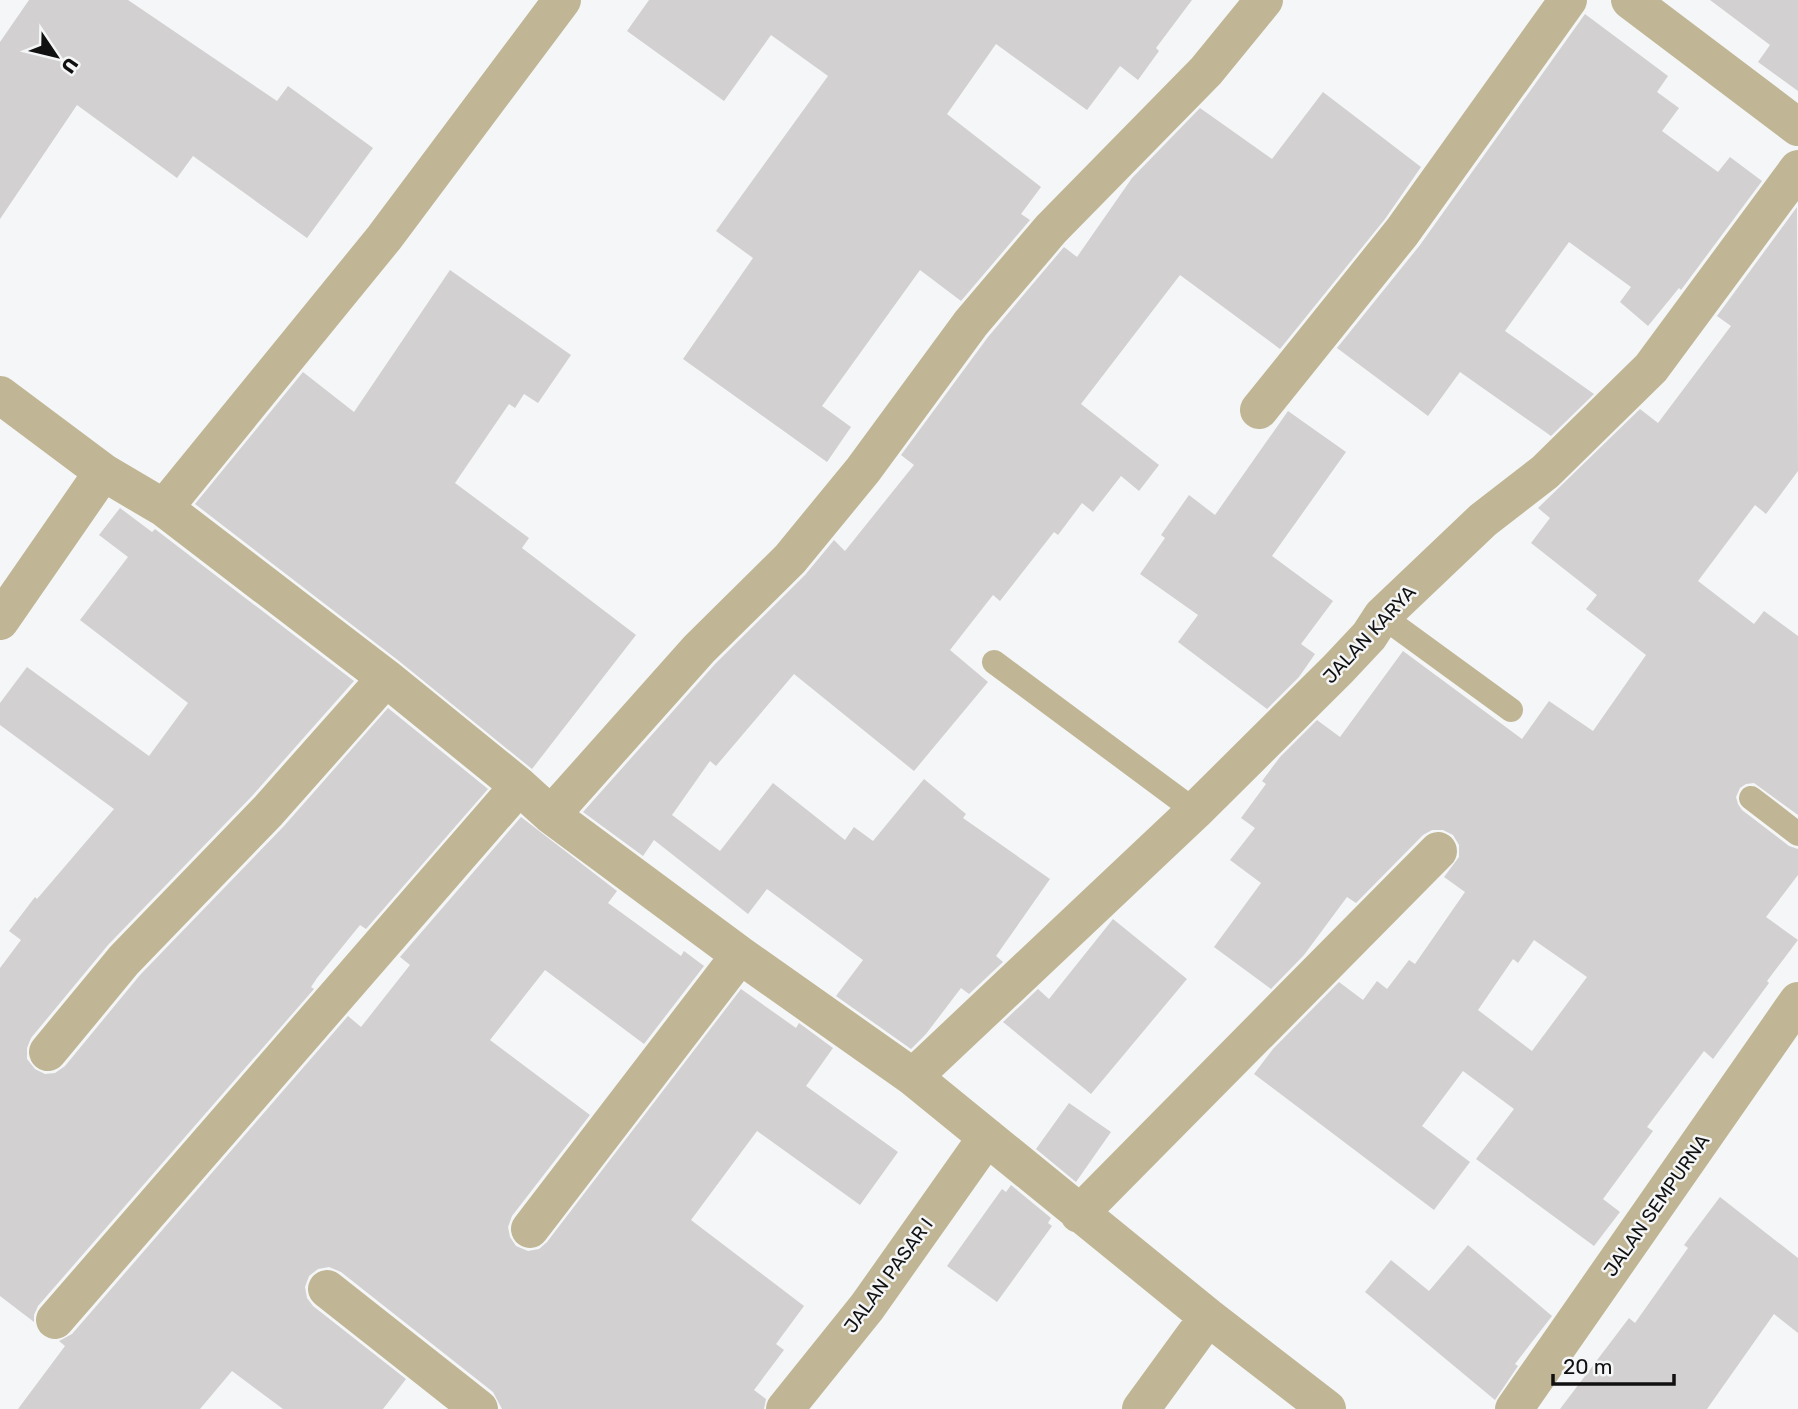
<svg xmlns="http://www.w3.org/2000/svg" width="1798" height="1409" viewBox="0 0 1798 1409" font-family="Rubik,sans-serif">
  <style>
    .building { fill: #d2d0d0; fill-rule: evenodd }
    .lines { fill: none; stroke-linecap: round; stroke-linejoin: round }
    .service { stroke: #c0b695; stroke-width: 24 }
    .minor { stroke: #c0b695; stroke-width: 38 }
    .labels { text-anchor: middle; stroke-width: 5; stroke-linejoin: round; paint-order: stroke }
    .street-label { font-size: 19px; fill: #111112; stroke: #f5f6f7 }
  </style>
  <rect width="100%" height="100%" fill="#f5f6f7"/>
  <path class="building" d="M29,0H128L277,101L288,86L373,148L307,238L193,156L177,178L77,105L0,219V42Z
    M649,0H1192L1156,48L1159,51L1138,80L1120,66L1087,110L996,44L947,114L1041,187L1021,214L1030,220L961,301L920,270L822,406L851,427L827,462L683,359L753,258L716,231L828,76L771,35L724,101L627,31Z
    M1710,0H1798V91L1758,62L1770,45Z
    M1585,14L1668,76L1657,92L1679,108L1662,131L1718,172L1730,157L1762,181L1681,290L1679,288L1648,326L1620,302L1631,287L1569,242L1505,331L1594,394L1551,436L1460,372L1428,416L1337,348L1420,245Z
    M1323,92L1421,167L1385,219L1280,349L1180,275L1081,404L1159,465L1139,491L1121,476L1093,512L1082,503L1058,535L1054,532L1000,601L993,595L950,650L988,682L914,771L794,674L716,766L710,761L672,815L720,851L773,783L845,840L854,827L873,841L924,779L966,814L963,818L1050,879L996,956L1003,962L969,994L961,988L926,1034L911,1049L836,996L863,960L767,889L748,914L654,840L643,856L583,812L715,664L805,575L834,540L845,551L914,465L901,455L988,337L1064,247L1077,257L1132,178L1200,108L1272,159Z
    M1797,207L1798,471L1766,514L1755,505L1698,581L1754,624L1764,611L1798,636V815L1754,783L1746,784L1740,788L1736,797L1738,804L1742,810L1789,846L1798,849V875L1766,917L1798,940L1767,981L1769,983L1713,1059L1704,1051L1647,1127L1653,1131L1603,1199L1620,1212L1594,1246L1476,1159L1514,1109L1463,1071L1422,1126L1470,1162L1434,1210L1254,1074L1273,1049L1339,982L1363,1000L1377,981L1387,989L1409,960L1415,964L1465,892L1444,877L1459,857V845L1453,835L1443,830H1432L1423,835L1356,903L1347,897L1304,955L1271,989L1214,947L1261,883L1230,860L1255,828L1241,818L1266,784L1262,781L1280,757L1317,720L1340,737L1403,651L1522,739L1549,701L1593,731L1646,655L1586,609L1597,595L1531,543L1550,518L1538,508L1640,409L1658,423L1731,326L1717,316ZM1534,940L1587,977L1532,1051L1478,1010L1513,959L1518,963Z
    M450,270L571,355L538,403L524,394L515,408L509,404L455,483L529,538L522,548L636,635L532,769L399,661L195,504L303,372L354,412Z
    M1288,411L1346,452L1272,556L1333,601L1301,644L1315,654L1299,677L1267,709L1178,642L1198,615L1140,574L1165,538L1161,535L1189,495L1215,515Z
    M120,508L152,532L155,529L354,681L252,796L108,945L31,1038L27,1048V1059L35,1069L45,1074L55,1073L65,1066L140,975L284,826L388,708L488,789L366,929L360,925L317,978L311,987L314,989L38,1306L34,1315V1322L0,1296V968L21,940L9,931L35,897L37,899L114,809L0,725V703L27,667L149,756L188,703L80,620L128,557L99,535Z
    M521,817L617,891L608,903L681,956L684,951L704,966L644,1044L545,970L490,1040L590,1115L512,1216L508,1227L510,1237L516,1246L528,1251L539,1249L547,1242L741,989L796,1028L799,1023L833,1048L806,1086L898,1152L860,1205L757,1131L691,1220L804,1306L776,1344L784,1350L754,1390L766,1399L764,1409H502L493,1392L341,1272L329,1267L318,1269L309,1276L305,1287L307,1298L313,1306L406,1379L383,1409H283L232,1371L200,1409H18L65,1346L59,1341L72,1334L348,1016L361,1027L410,965L400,957Z
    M1113,919L1187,979L1091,1094L1003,1022L1038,989L1049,999Z
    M1069,1103L1111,1132L1076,1182L1036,1149Z
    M1011,1185L1051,1218L1048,1223L1052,1226L997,1302L947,1266L1002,1189L1006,1192Z
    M1720,1197L1798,1258V1333L1774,1314L1707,1409H1560L1629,1318L1635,1323L1688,1248L1684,1245Z
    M1468,1245L1552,1316L1515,1364L1518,1366L1495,1400L1365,1292L1391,1260L1429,1291Z"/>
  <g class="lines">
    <path class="service" d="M1382,616L1511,710
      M994,662L1195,811
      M1751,798L1798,834"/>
    <path class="minor" d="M1630,0L1798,127
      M0,395L103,472L164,508L386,678L519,786L551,815L740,955L913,1077L1208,1317L1327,1409
      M1259,410L1402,232L1568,0
      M164,508L384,238L562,0
      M0,621L103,472
      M551,815L699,649L790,559L863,470L971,323L1051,229L1206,71L1264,0
      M48,1052L124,960L268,811L386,678
      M913,1077L1195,811L1338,669L1369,636L1382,616L1483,520L1545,472L1651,368L1798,169
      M1079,1214L1438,851
      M530,1229L740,955
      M327,1289L479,1409
      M55,1320L519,786
      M785,1409L867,1307L987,1137
      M1141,1409L1208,1317
      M1514,1409L1798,1001"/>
  </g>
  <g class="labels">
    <g class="street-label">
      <text transform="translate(1369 634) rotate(-47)" y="7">JALAN KARYA</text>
      <text transform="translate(1656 1205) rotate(-55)" y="7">JALAN SEMPURNA</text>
      <text transform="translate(888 1275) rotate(-54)" y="7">JALAN PASAR I</text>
    </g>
  </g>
  <g transform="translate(56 56) rotate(125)" stroke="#f5f6f7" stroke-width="5" paint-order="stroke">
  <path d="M0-5L12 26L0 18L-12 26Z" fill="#111112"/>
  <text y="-10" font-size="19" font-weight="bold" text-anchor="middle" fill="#111112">U</text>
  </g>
  <path d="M1553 1374v10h121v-10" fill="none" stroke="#111112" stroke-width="3.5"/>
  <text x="1563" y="1374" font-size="21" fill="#111112" stroke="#f5f6f7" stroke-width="5" paint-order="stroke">20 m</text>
</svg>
